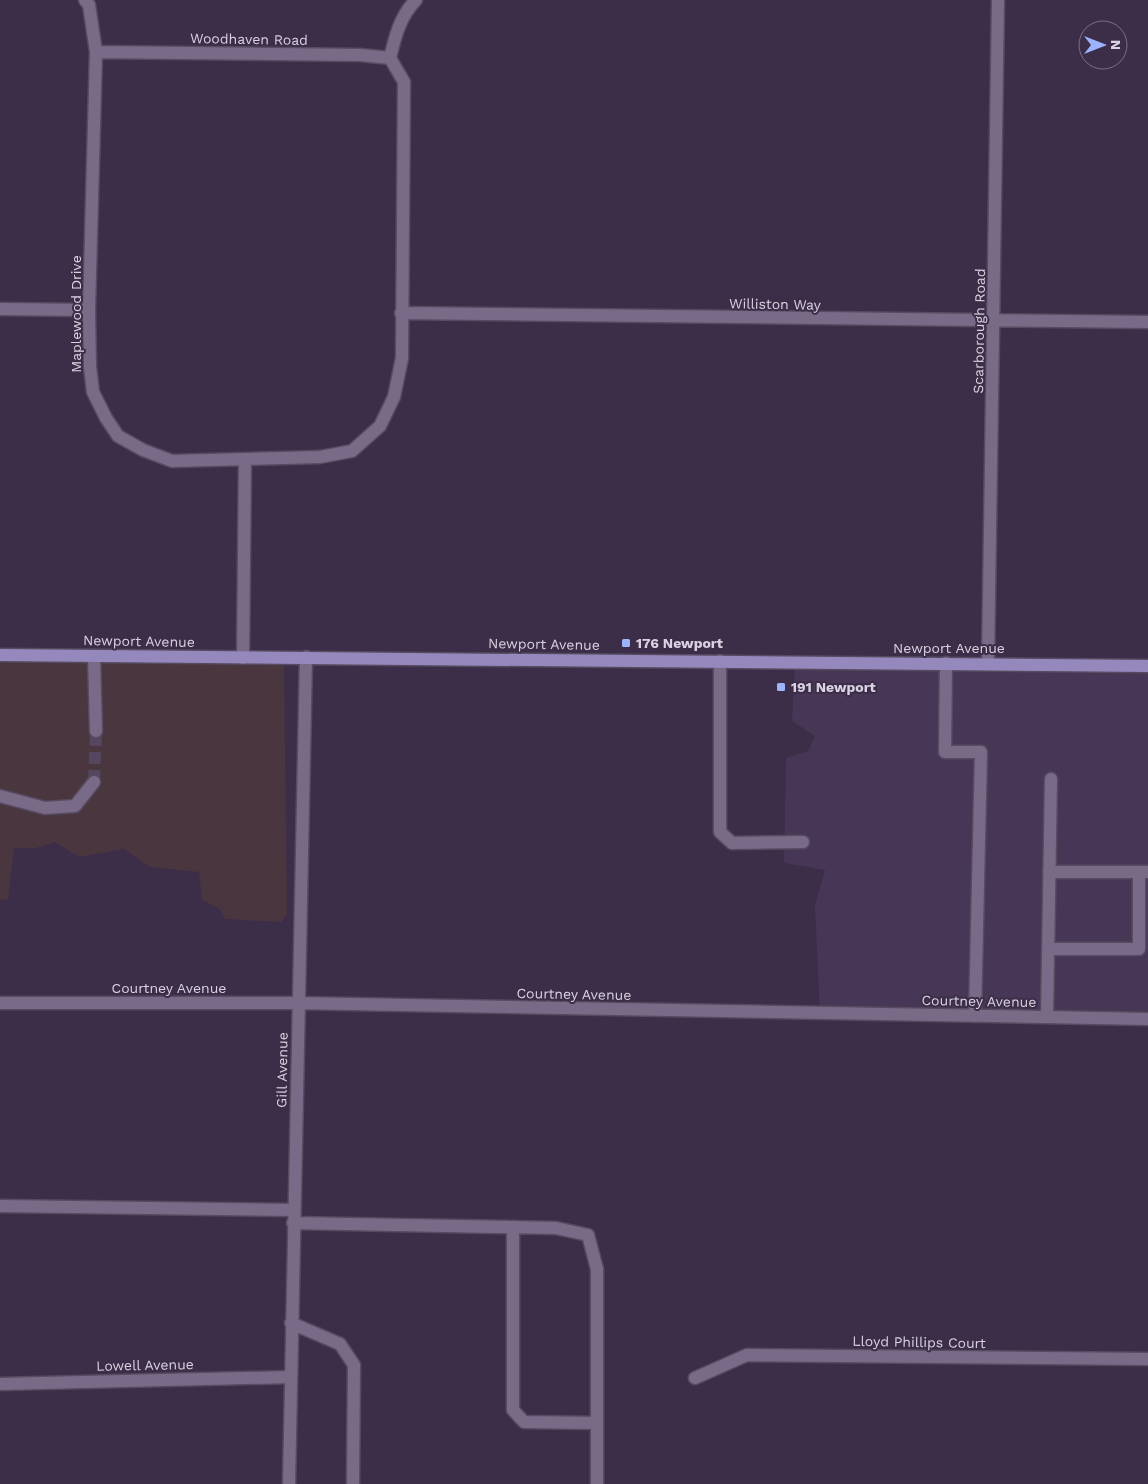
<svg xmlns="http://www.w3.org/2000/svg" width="1148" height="1484" viewBox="0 0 1148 1484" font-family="'Work Sans',sans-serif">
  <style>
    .built { fill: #473656 }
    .industrial { fill: #49363f }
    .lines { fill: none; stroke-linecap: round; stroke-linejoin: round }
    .minor-tunnel { stroke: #54475f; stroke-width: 12; stroke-dasharray: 12 6; stroke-linecap: butt }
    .minor-casing { stroke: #564b60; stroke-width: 15 }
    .major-casing { stroke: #564b60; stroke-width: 15 }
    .minor { stroke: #796b88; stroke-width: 12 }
    .major { stroke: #9588bd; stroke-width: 12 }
    .poi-dot { fill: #9db4fd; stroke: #3c2e48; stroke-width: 2 }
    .labels { text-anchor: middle; stroke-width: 4; stroke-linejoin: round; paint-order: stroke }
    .street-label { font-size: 14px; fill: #dad2e2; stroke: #3c2e48 }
    .poi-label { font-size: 14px; font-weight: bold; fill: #dad2e2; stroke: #3c2e48; text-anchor: start }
  </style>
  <rect width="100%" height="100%" fill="#3c2e48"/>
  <path class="built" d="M795,664L1148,667V1014L820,1015L815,905L825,870L784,863L786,758L808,751L815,736L792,721Z"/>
  <path class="industrial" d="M0,656L284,661L287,915L281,922L225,919L220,909L202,900L199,872L150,867L124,849L79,857L55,842L36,848H14L8,899L0,900Z"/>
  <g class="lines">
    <path class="minor-tunnel" d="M94,782L96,731"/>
    <g class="minor-casing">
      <path id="minor" d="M85,0L89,5L96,52L89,310L90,367L93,392L106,418L118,436L143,450L172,461L320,457L352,451L380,426L394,397L402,358L404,82L390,58
        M96,52L360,55L390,58
        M390,58C395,37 400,16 416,0
        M0,309L89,310
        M401,313L1148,322
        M94,656L96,731
        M243,658L245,460
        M720,661V832L732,843L803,842
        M946,663L945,752H981L975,1016
        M988,663L998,0
        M0,796L45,808L75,806L94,782
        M1049,872H1148
        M1048,949H1139V872
        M0,1003H298L1148,1019
        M1047,1017L1051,779
        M0,1206L293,1210
        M293,1223L556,1228L588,1235L597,1269V1484
        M513,1227V1410L524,1422L597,1423
        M291,1323L340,1344L354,1365L353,1484
        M695,1378L747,1355L1148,1359
        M0,1384L291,1377
        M289,1484L306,657"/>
    </g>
    <g class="major-casing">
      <path id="major" d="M0,655L1148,666"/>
    </g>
    <use href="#minor" class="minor"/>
    <use href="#major" class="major"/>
  </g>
  <g class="poi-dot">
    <rect x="621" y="638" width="10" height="10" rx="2.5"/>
    <rect x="776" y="682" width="10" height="10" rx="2.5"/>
  </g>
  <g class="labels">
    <g class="street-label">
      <text transform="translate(249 39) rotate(1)" y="5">Woodhaven Road</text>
      <text transform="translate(775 304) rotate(1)" y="5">Williston Way</text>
      <text transform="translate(76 314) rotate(-90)" y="5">Maplewood Drive</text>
      <text transform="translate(979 331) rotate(-89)" y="5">Scarborough Road</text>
      <text transform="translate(139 641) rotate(1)" y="5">Newport Avenue</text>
      <text transform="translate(544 644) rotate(1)" y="5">Newport Avenue</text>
      <text x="949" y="653">Newport Avenue</text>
      <text x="169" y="993">Courtney Avenue</text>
      <text transform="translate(574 994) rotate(1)" y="5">Courtney Avenue</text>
      <text transform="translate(979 1001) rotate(1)" y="5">Courtney Avenue</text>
      <text transform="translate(282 1070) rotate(-89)" y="5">Gill Avenue</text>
      <text transform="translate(919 1342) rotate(1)" y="5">Lloyd Phillips Court</text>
      <text transform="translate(145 1365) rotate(-1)" y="5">Lowell Avenue</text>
    </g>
    <g class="poi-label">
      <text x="636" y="648">176 Newport</text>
      <text x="791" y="692">191 Newport</text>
    </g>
  </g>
  <g transform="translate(1103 45) rotate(90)"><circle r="24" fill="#3c2e48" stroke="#7b7086"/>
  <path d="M0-4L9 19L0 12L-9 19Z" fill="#9db4fd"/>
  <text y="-8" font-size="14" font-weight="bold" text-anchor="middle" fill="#dad2e2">N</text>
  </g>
</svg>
